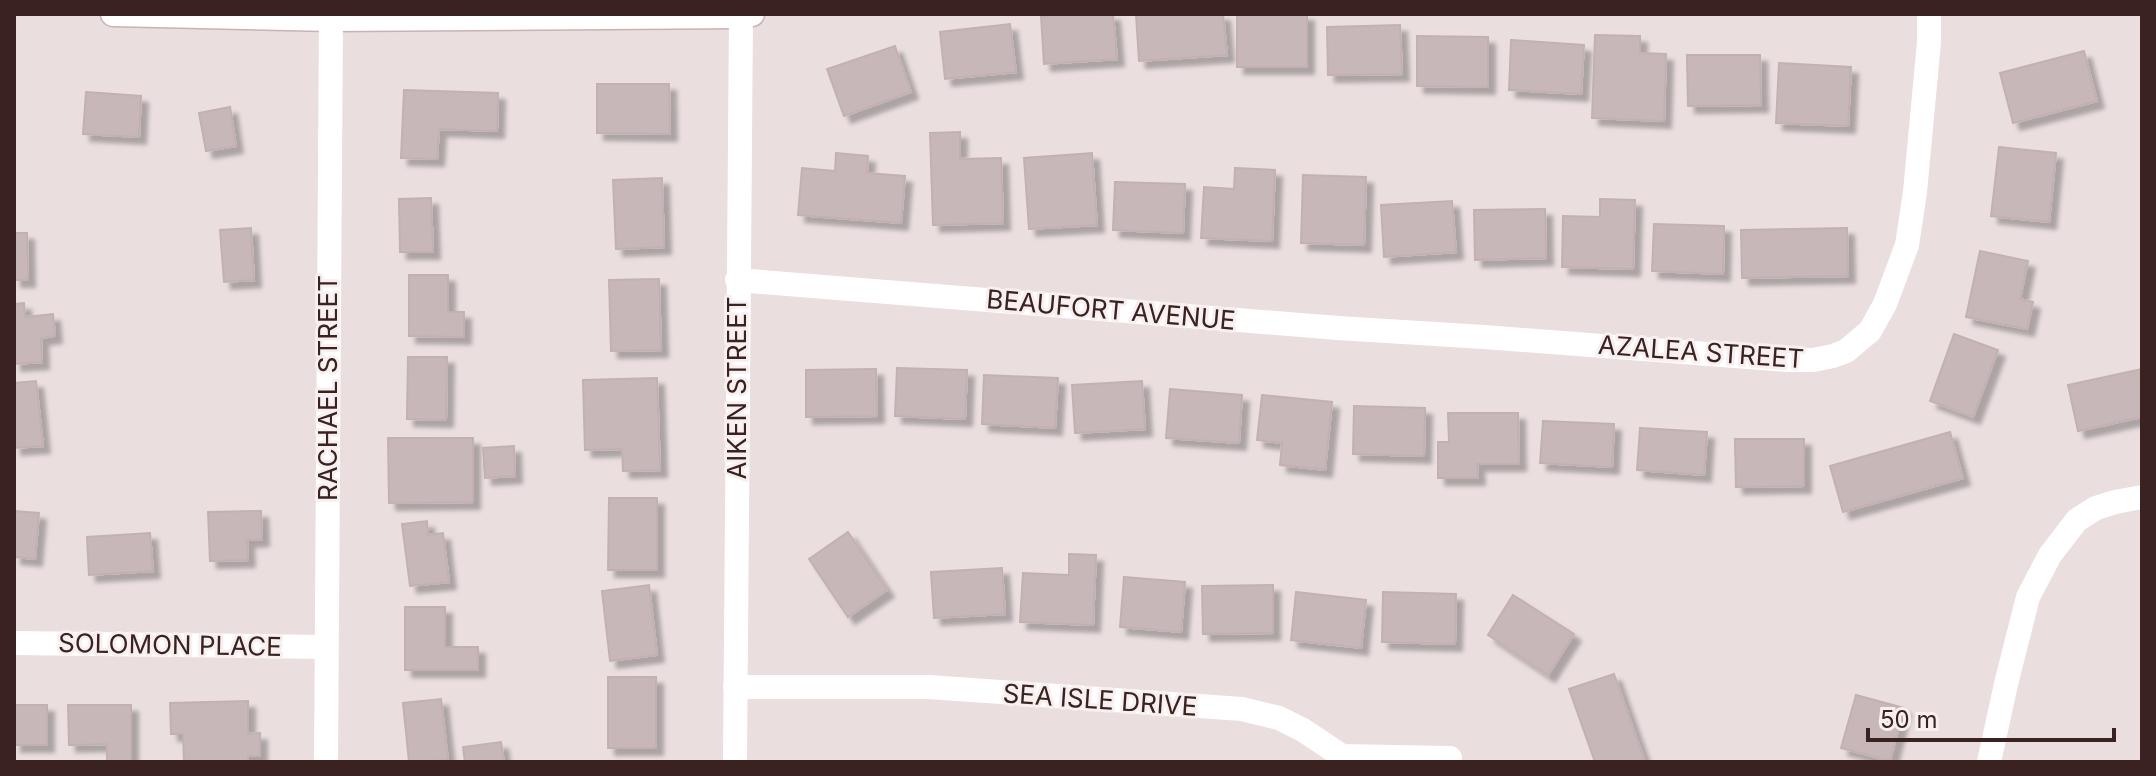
<svg xmlns="http://www.w3.org/2000/svg" width="2156" height="776" viewBox="0 0 2156 776" font-family="Inter,sans-serif">
  <style>
    .building { fill: #c8b7b8; stroke: #c3b1b2; stroke-width: 2; filter: url(#shadow) }
    .lines { fill: none; stroke-linecap: round; stroke-linejoin: round }
    .secondary-casing { stroke: #cab2b2; stroke-width: 27 }
    .street { stroke: #fff; stroke-width: 24 }
    .secondary { stroke: #fff; stroke-width: 24 }
    .labels { text-anchor: middle; stroke-width: 6; stroke-linejoin: round; paint-order: stroke }
    .street-label { font-size: 26px; fill: #3a2220; stroke: #f7eff0 }
  </style>
  <defs>
    <filter id="shadow"><feDropShadow dx="7" dy="7" stdDeviation="2" flood-color="#0004"/></filter>
  </defs>
  <rect width="100%" height="100%" fill="#eadedf"/>
  <path class="building" d="M1062,14H1113L1117,59L1044,64L1041,16Z
    M1149,14H1223L1227,55L1139,61L1136,15Z
    M1237,14H1307V67H1237Z
    M1010,24L1016,72L945,79L940,32Z
    M1400,25L1402,74L1328,75L1327,27Z
    M1595,35L1640,36V53L1666,54L1664,121L1592,118Z
    M1417,36L1488,37V87L1417,86Z
    M1511,40L1584,45L1581,94L1509,90Z
    M895,46L911,92L844,116L827,69Z
    M2084,51L2097,101L2013,123L2000,73Z
    M1687,55H1760L1761,105L1688,106Z
    M1779,63L1851,67L1848,126L1776,123Z
    M597,84H669L670,134L597,133Z
    M404,90L498,93L497,131L439,129L437,159L401,158Z
    M86,92L141,96L139,137L83,134Z
    M230,107L236,146L206,151L199,113Z
    M960,132V159L1001,158L1003,223L933,225L930,133Z
    M1999,147L2056,153L2049,222L1991,216Z
    M836,153L868,156L867,173L905,176L901,223L798,215L802,168L835,171Z
    M1092,153L1097,225L1029,229L1024,158Z
    M1235,168L1275,170L1272,241L1201,238L1204,187L1234,189Z
    M1303,175L1366,177L1364,245L1301,243Z
    M662,178L664,247L616,249L613,180Z
    M1115,182L1185,184L1183,233L1113,230Z
    M431,198L433,252H400L399,199Z
    M1600,199L1635,200L1633,269L1562,267L1563,216L1600,217Z
    M1452,201L1456,252L1384,257L1381,205Z
    M1545,209L1546,258L1475,260L1474,210Z
    M1654,224L1724,226L1723,274L1652,271Z
    M251,228L254,280L224,282L220,230Z
    M1847,228L1848,276L1742,278L1741,230Z
    M14,233H27L28,280H14Z
    M1980,251L2028,261L2020,299L2033,302L2027,329L1966,317Z
    M409,275H448V312H464V337L409,336Z
    M659,279L661,350L611,351L609,280Z
    M24,303L25,317L53,314L55,336L41,338L42,362L14,364V304Z
    M1954,334L1998,350L1973,417L1930,401Z
    M408,357H447L446,420L407,419Z
    M897,368L967,370L965,419L895,416Z
    M876,369L877,416L806,417V370Z
    M2142,369V417L2078,431L2068,385Z
    M984,375L1058,378L1055,428L982,424Z
    M657,378L660,470L623,471L622,449L585,450L583,380Z
    M36,381L43,446L14,448V383Z
    M1142,381L1145,429L1075,433L1072,385Z
    M1170,389L1242,395L1239,443L1166,438Z
    M1262,395L1332,402L1325,470L1280,465L1282,443L1257,440Z
    M1354,406L1425,408L1424,456L1353,454Z
    M1448,413H1518L1519,464H1477L1478,478H1438V442H1449Z
    M1543,421L1614,424L1612,467L1540,463Z
    M1640,428L1707,432L1704,475L1637,470Z
    M1950,432L1963,478L1843,512L1830,466Z
    M388,438H473V502L389,503Z
    M1735,439H1804V486L1736,487Z
    M514,446L515,476L485,478L483,448Z
    M609,498H657V570H608Z
    M14,511L39,513L35,559L14,557Z
    M261,511L262,539L247,540L248,560L210,561L208,512Z
    M427,521L428,535L443,533L449,582L410,586L402,524Z
    M848,532L887,590L848,617L809,559Z
    M150,533L153,571L89,575L87,537Z
    M1069,554L1096,555L1093,625L1020,622L1023,573L1069,575Z
    M1002,568L1005,614L934,618L931,572Z
    M1124,577L1185,582L1181,632L1120,627Z
    M649,585L657,655L610,661L602,591Z
    M1273,585V633L1203,634L1202,586Z
    M1296,592L1366,600L1361,648L1291,640Z
    M1383,592L1456,594L1455,644L1382,642Z
    M1513,595L1574,634L1548,675L1488,635Z
    M405,607H445V647H478V670H405Z
    M1614,674L1644,759L1636,762H1595L1569,689Z
    M608,677H656V748H608Z
    M1856,695L1904,708L1890,761L1841,748Z
    M441,699L448,760L409,762L403,703Z
    M248,701V734L260,733V756H248V762H184L183,734H171L170,703Z
    M14,705H47V745H14Z
    M68,705H131V762H107V744L69,745Z
    M501,742L504,762H465L463,747Z"/>
  <g class="lines">
    <g class="secondary-casing">
      <path id="secondary" d="M113,14L331,19L741,16L752,14"/>
    </g>
    <path class="street" d="M737,280L1338,328L1484,337L1787,360H1813L1833,356L1846,351L1870,331L1885,304L1907,245L1915,192L1929,42V14
      M14,643L326,647
      M735,687H929L1242,709L1279,718L1303,730L1342,756L1450,758L1448,762
      M326,762L331,14
      M735,762L741,14
      M1989,762L2006,684L2028,597L2050,555L2077,520L2096,508L2115,502L2142,497"/>
    <use href="#secondary" class="secondary"/>
  </g>
  <g class="labels">
    <g class="street-label">
      <text transform="translate(1111 310) rotate(5)" y="9">BEAUFORT AVENUE</text>
      <text transform="translate(1701 352) rotate(4)" y="9">AZALEA STREET</text>
      <text transform="translate(328 388) rotate(-90)" y="9">RACHAEL STREET</text>
      <text transform="translate(737 388) rotate(-90)" y="9">AIKEN STREET</text>
      <text transform="translate(170 645) rotate(1)" y="9">SOLOMON PLACE</text>
      <text transform="translate(1100 700) rotate(4)" y="9">SEA ISLE DRIVE</text>
    </g>
  </g>
  <rect width="2156" height="776" fill="none" stroke="#3a2220" stroke-width="32"/>
  <path d="M1868 728v12h246v-12" fill="none" stroke="#3a2220" stroke-width="4"/>
  <text x="1880" y="728" font-size="24" fill="#3a2220" stroke="#f7eff0" stroke-width="6" paint-order="stroke">50 m</text>
</svg>
